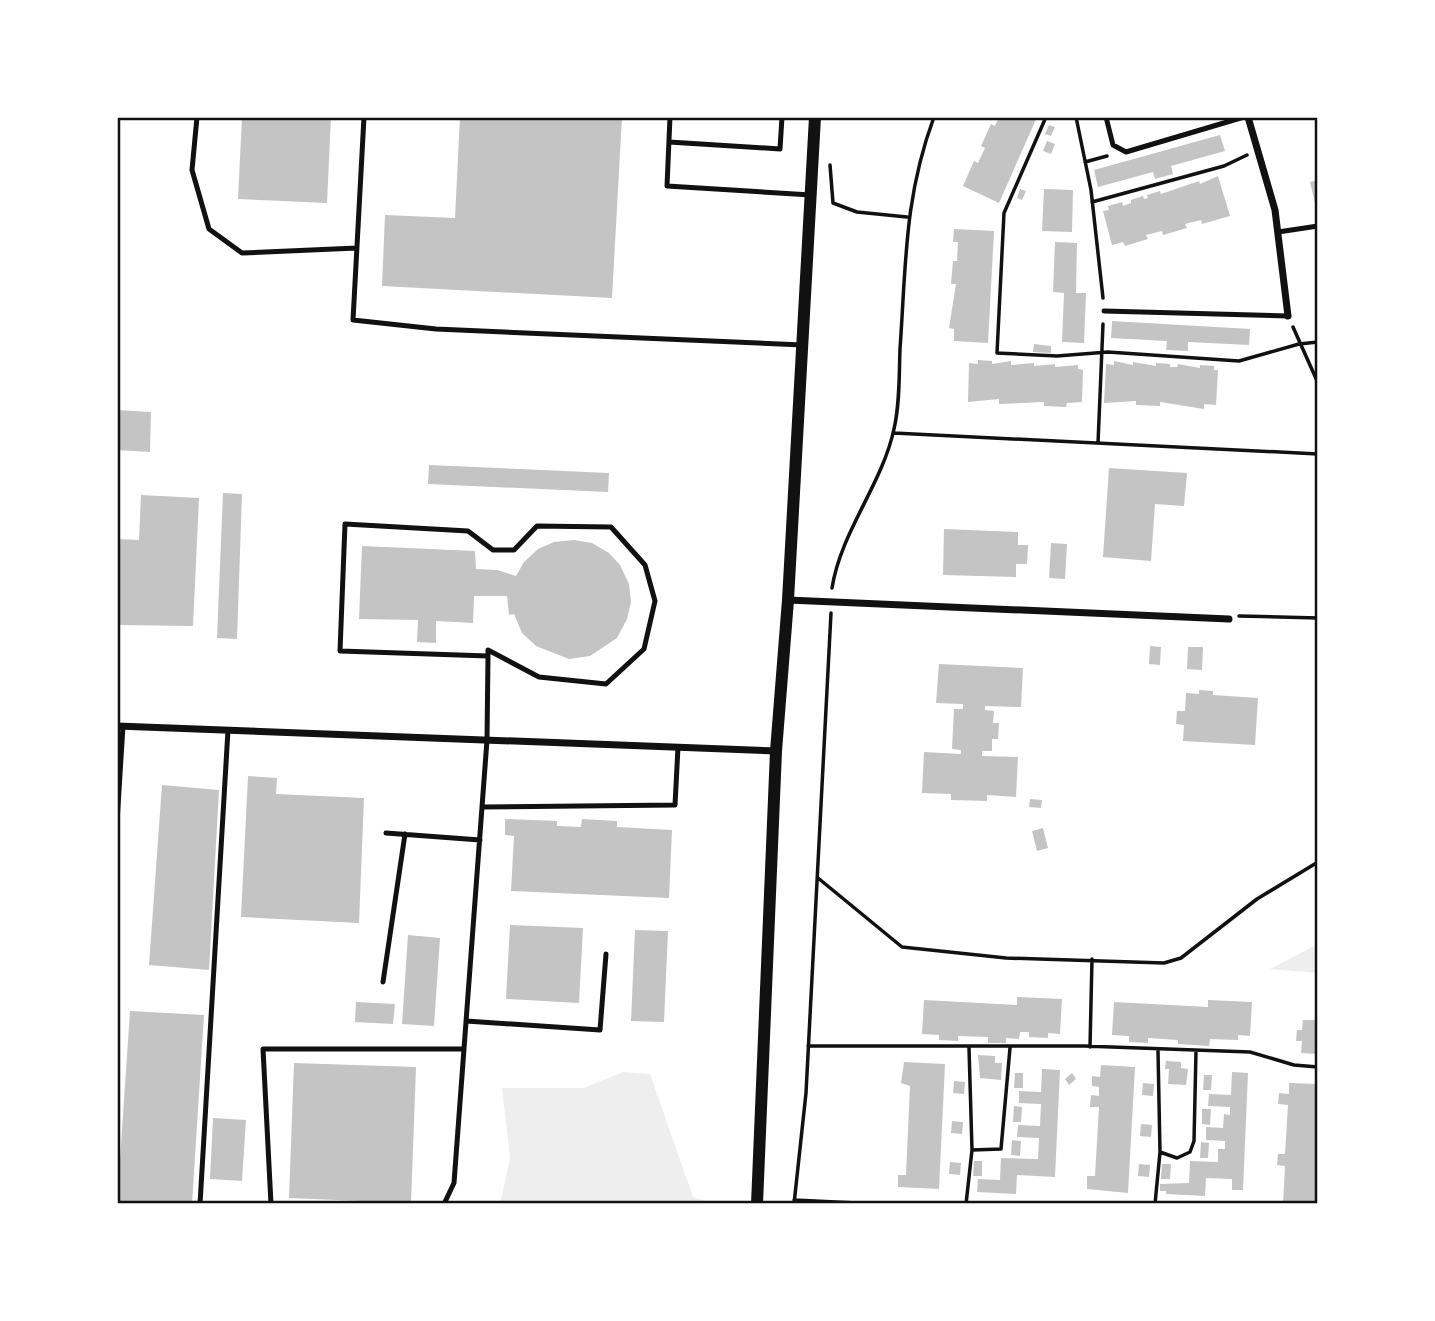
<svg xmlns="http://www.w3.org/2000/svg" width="1435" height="1321" viewBox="0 0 1435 1321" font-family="Commissioner,sans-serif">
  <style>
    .green { fill: #eee }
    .building { fill: #c4c4c4 }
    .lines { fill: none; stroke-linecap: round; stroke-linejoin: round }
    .path { stroke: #111; stroke-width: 3.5 }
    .service { stroke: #111; stroke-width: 5 }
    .minor { stroke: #111; stroke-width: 7 }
    .tertiary { stroke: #111; stroke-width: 12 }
    .neatline { fill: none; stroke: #111; stroke-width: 2.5 }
  </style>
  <rect width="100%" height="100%" fill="#fff"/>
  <path class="green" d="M1318,944V973L1270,969Z
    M623,1072L650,1074L693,1197L714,1204H500L510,1158L502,1088H584Z"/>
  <path class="building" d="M242,117H331L327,203L238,199Z
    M460,117H622L612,298L382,286L385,215L455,218Z
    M999,117H1037L999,203L963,186L974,161L978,163L985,148L981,146L991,124L995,126Z
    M1049,125L1055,127L1051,136L1045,134Z
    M1220,135L1225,151L1171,166L1173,174L1155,179L1153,172L1098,187L1094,170Z
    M1047,141L1055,144L1051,154L1043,151Z
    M1218,176L1230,216L1202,224L1201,220L1185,224L1187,228L1163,235L1162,231L1146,235L1148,239L1125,246L1123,242L1112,245L1103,211L1109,210L1108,206L1122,202L1123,206L1131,203V200L1143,196L1144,199L1148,198L1147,195L1160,191L1161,194L1199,181L1200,184Z
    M1318,180V202L1315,203L1310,182Z
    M1020,189L1026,191L1022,200L1017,198Z
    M1044,189L1073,190L1072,232L1042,231Z
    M954,229L994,231L988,343L954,341V329L949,328L956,284H951L953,261H957L958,242H953Z
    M1055,242L1077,243L1076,293H1086L1084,343L1062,342L1064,293L1053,292Z
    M1112,321L1250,329L1249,345L1188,342V351L1166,350L1167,341L1111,338Z
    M1034,344L1051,346V353L1033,352Z
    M978,360L992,361V364L1011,361V365L1034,363V366L1055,364V367L1078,365V369L1083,370L1082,402L1067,403L1066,407L1044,406V402L999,404V399L968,402L969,363L978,364Z
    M1114,361L1133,365V362L1156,366V363L1170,364V367H1177L1178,364L1200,368V365L1214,366V370H1218L1216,405L1204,404V409L1160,402V406L1136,405V401L1104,403L1106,364L1114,365Z
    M117,410L151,412L150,452L117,450Z
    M429,465L609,473L608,492L428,484Z
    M1109,468L1187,473L1184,506L1155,504L1151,561L1103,557Z
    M223,493L242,494L237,639L217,638Z
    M141,495L199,498L193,626L117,625V539L139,540Z
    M944,529L1018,532V545H1028L1027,564H1016V577L943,575Z
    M574,540L592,543L609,553L620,565L629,584L631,602L627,619L617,638L590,656L569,659L536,646L522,633L514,614L509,615L507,596H474L473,623L436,621V643L417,642L418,620L359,619L362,546L475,551L476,569L497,570L516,576L524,562L538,549L554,542Z
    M1051,543L1067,544L1065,579L1049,578Z
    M1150,646L1161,647L1160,665L1149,664Z
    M1188,647H1203L1202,670L1187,669Z
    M939,664L1023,668L1021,707L985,706V710L994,711L993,723H999L998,739H992V751H982V756L1018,757L1016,797L987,795V801L951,800V794L922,793L924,752L961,754V750L952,749L954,709H963V704L936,703Z
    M1199,690L1213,691V695L1258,698L1255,745L1183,741L1184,725L1176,724L1177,711H1185L1186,693L1199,694Z
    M248,776L277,778L276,794L364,798L359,923L241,917Z
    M162,785L219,790L209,970L149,965Z
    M1030,799L1042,800L1041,808L1029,807Z
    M505,819L557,821V826L581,827L582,819L617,821V827L672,830L669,898L511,891L514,836L505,835Z
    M1043,828L1048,848L1037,851L1032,831Z
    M510,925L583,928L579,1003L506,999Z
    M635,930L668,931L664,1022L631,1021Z
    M408,935L440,938L434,1026L402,1024Z
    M1017,997L1062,999L1060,1034L1048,1033V1038L1029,1037V1032H1020L1019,1039L1006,1038V1043H988V1037L958,1036V1041L939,1040V1035L922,1034L924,1000L1017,1005Z
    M1208,1000L1252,1002L1250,1036L1238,1035V1040L1210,1039L1209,1046L1178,1044V1040L1148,1038V1043L1129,1042V1036L1112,1035L1114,1002L1208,1007Z
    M356,1002L395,1004L393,1024L355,1022Z
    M130,1011L204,1015L192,1204H117Z
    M1303,1020H1318V1054L1301,1053L1302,1041H1296L1297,1030H1302Z
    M978,1055L995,1056V1063H1002L1001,1080L980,1078Z
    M1166,1061L1181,1062V1068L1188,1069L1186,1085L1168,1084L1169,1069H1165Z
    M904,1062L945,1064L939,1189L898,1187V1175H906L910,1086L901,1083Z
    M294,1063L416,1067L411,1203L289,1198Z
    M1101,1065L1135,1067L1128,1193L1087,1189V1176H1095L1099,1107H1090L1091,1095L1099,1096V1087L1092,1086V1076L1100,1077Z
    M1042,1069L1060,1070L1055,1177L1017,1175L1016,1194L977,1192L978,1179L1000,1180L1001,1158L1038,1159L1039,1138L1017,1137L1018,1125L1040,1126L1041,1104L1019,1103V1091L1041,1092Z
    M1232,1072L1248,1073L1243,1190H1232V1179L1206,1178L1205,1196L1166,1194V1191H1160V1184L1189,1183L1190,1161L1218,1162V1149H1225V1141L1206,1140V1127L1223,1128L1224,1114L1230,1115V1107L1208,1106L1209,1094L1231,1095Z
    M1015,1073H1023V1088H1014Z
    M1072,1073L1076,1079L1069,1085L1065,1079Z
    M1204,1075H1212L1211,1090H1203Z
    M954,1081L965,1082L964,1094L953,1093Z
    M1143,1083L1154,1084L1153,1096L1142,1095Z
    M1289,1083L1318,1084L1317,1204H1283L1285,1166L1277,1165L1278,1154H1285L1288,1105L1278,1104L1279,1093L1289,1094Z
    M1014,1106L1022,1107L1021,1122H1013Z
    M1202,1109H1211L1210,1125L1202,1124Z
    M213,1118L246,1120L242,1181L210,1179Z
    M952,1121L963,1122L962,1134L951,1133Z
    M1141,1124L1152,1125L1151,1137L1140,1136Z
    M1012,1140L1021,1141L1020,1156L1011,1155Z
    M1201,1142L1209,1143L1208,1158H1200Z
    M974,1161H982V1176H973Z
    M950,1162L961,1163L960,1175L949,1174Z
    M1139,1164L1150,1165L1149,1177L1138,1176Z
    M1162,1164H1171L1170,1179H1161Z"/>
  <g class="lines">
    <path class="path" d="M1046,117L1004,213L997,353L1057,356L1108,352L1239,361L1299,344L1318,342
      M1076,117L1091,190L1103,298
      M1085,162L1107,156
      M830,165L833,203L857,212L907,217
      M1092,202L1224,166L1247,155
      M1293,327L1318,383
      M894,433L1318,454
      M1098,443L1103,324
      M832,588C841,531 882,485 894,429C900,403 899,375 900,349C906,265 904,198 934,117
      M1239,616L1318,618
      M818,878L902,947L1006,958L1164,963L1181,958L1257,899L1318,862
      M808,1046H1084L1250,1052L1294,1065L1318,1067
      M1090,1047L1092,959
      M969,1048L972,1150
      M1158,1051L1160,1152L1177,1158L1190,1152L1194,1141L1196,1051
      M794,1200L878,1204
      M794,1204L806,1093L831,613
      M966,1204L972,1150L1001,1149L1010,1048
      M1155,1204L1160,1152"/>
    <path class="service" d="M197,117L192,170L209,229L242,253L357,248
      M364,117L353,320L436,329L803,345
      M670,117L667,186L811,195
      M1106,117L1113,145L1126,152L1244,117
      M669,142L780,149L782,117
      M1278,232L1318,226
      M1104,311L1288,316
      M482,807L675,805L678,747
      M117,822L123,726
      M386,833L480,840
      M383,982L405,834
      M466,1021L600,1030L606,954
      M200,1204L228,730
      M271,1204L263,1049H464
      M444,1204L454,1183L487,740L488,656V650L539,677L606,684L644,649L655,601L645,565L611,527L537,526L514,550H493L468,531L345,524L340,651L488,656"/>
    <path class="minor" d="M1248,117L1275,210L1288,316
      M788,600L1229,619
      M117,726L776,751"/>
    <path class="tertiary" d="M757,1204L776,751L788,600L815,117"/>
  </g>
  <rect width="1435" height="1321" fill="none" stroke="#ffffff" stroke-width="238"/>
  <rect x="119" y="119" width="1197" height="1083" class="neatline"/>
</svg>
